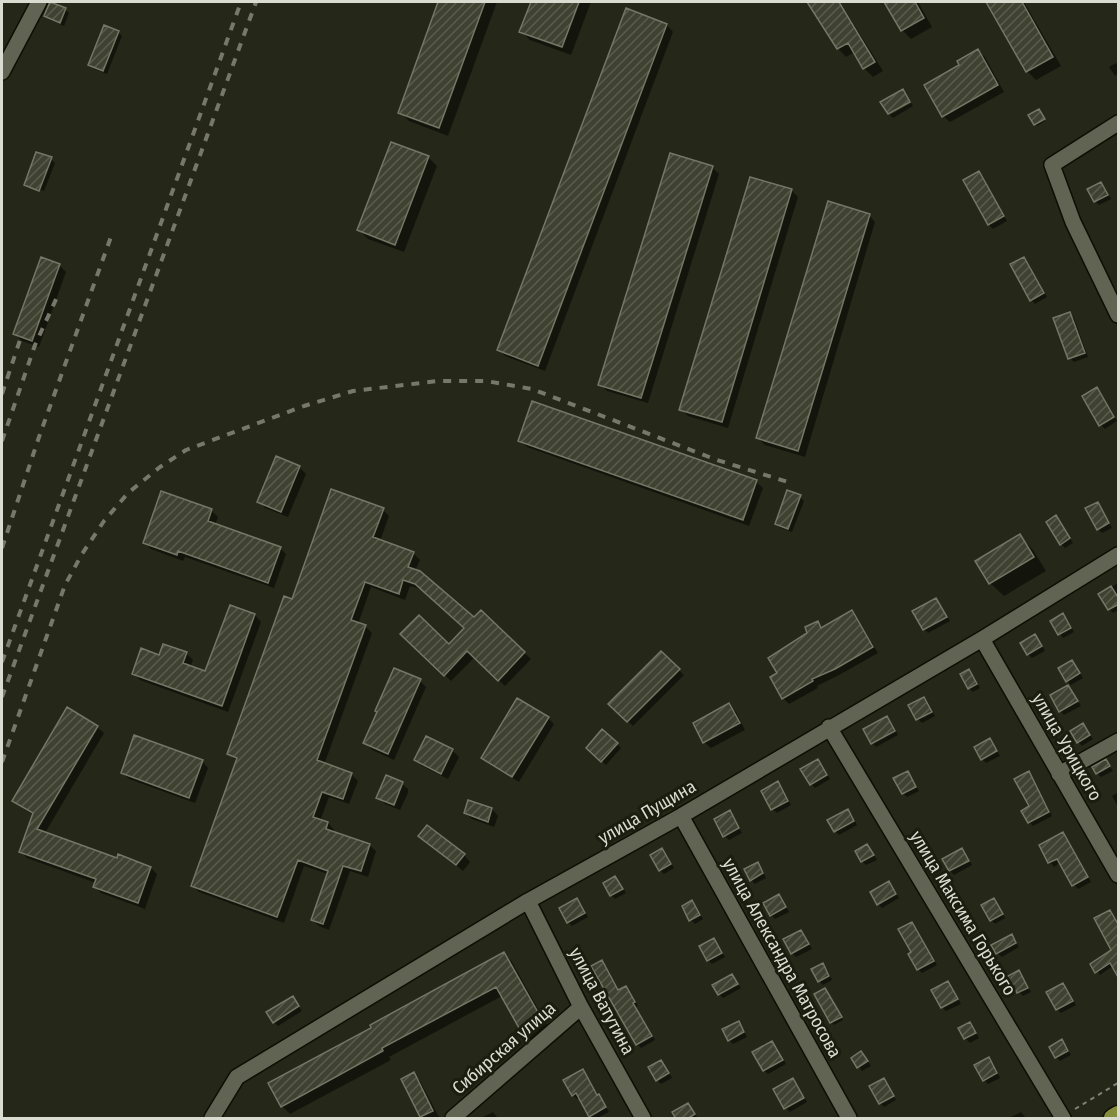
<svg xmlns="http://www.w3.org/2000/svg" width="1120" height="1120" viewBox="0 0 1120 1120" font-family="'Fira Sans Condensed',sans-serif">
  <style>
    .shadow { fill: #0007 }
    .building { fill: url(#building-hatch); stroke: #757766; stroke-width: 1.5 }
    .lines { fill: none; stroke-linecap: round; stroke-linejoin: round }
    .minor-casing { stroke: #0e0f03; stroke-width: 18 }
    .major-casing { stroke: #0e0f03; stroke-width: 21 }
    .path { stroke: #808275; stroke-width: 2; stroke-dasharray: 4.5 4.5; stroke-linecap: butt }
    .minor { stroke: #616453; stroke-width: 15 }
    .major { stroke: #848b3a; stroke-width: 18 }
    .rail { stroke: #77786b; stroke-width: 4; stroke-dasharray: 8 8; stroke-linecap: butt }
    .labels { text-anchor: middle; stroke-width: 6; stroke-linejoin: round; paint-order: stroke }
    .street-label { font-size: 18px; fill: #dadbd1; stroke: #1b1d0f }
  </style>
  <defs>
    <pattern id="building-hatch" width="6" height="6" patternUnits="userSpaceOnUse" patternTransform="scale(1.5)"><rect width="6" height="6" fill="#3f4131"/><path d="M-1 1l2-2M0 6l6-6M5 7l2-2" fill="none" stroke="#5a5c4e"/></pattern>
  </defs>
  <rect width="100%" height="100%" fill="#252718"/>
  <path class="shadow" d="M440,2H497L448,136L409,121L400,112Z
    M532,2H591L571,55L530,40L521,31Z
    M809,2H840L883,71L873,77L864,68L855,52L846,57L838,48Z
    M886,2H918L932,27L911,39L902,30Z
    M988,2H1024L1061,66L1036,80L1027,71Z
    M65,9L69,13L64,26L50,20L46,16Z
    M667,25L673,32L545,371L505,356L499,350Z
    M118,32L122,36L107,74L94,69L90,65Z
    M978,51L985,57L1004,92L950,122L943,116L961,65Z
    M1116,63L1118,67V74L1115,76L1109,67Z
    M911,103L913,106L893,118L890,115Z
    M1040,112L1045,121L1037,126L1030,116Z
    M428,157L437,166L404,252L368,239L359,230Z
    M51,159L55,163L44,191L29,185V188L26,185Z
    M712,167L719,174L648,403L607,391L600,384Z
    M979,173L983,177L1007,221L993,229L989,225L965,181Z
    M751,178L792,191L798,197L728,428L688,416L681,409Z
    M1100,184L1105,188L1111,199L1099,205L1095,201Z
    M869,215L875,222L805,457L765,445L758,438Z
    M1024,259L1028,263L1047,297L1035,304L1031,300Z
    M59,265L66,272L39,347L22,341L15,334Z
    M1070,314L1074,318L1088,357L1074,362L1070,358Z
    M1097,389L1101,393L1117,421L1105,429L1101,425Z
    M520,440L756,482L763,488L749,526L527,447Z
    M299,467L306,474L288,517L265,508L259,501Z
    M800,497L804,501L792,532L781,528L776,524Z
    M1097,503L1101,508L1112,528L1102,533L1098,529Z
    M211,510L218,517L215,525L280,548L286,554L274,588L185,557L183,561L151,549L145,543Z
    M383,510L389,516L380,541L413,553L420,560L415,571L474,619L481,612L531,659L505,686L475,657L451,681L402,634L449,646L465,628L423,590L410,586L405,600L371,587L358,624L365,626L372,633L324,765L351,774L358,781L349,804L329,797L320,821L328,823L334,830L333,833L369,845L376,851L368,877L350,871L329,930L319,926L312,920L328,874L304,866L284,923L199,892L193,886L237,761L229,754L293,600Z
    M1059,521L1073,543L1065,548L1061,544Z
    M1020,536L1033,550L1046,571L1004,596L990,583Z
    M1118,583V610L1113,613L1109,609L1100,594Z
    M936,600L940,604L950,621L928,633L924,629Z
    M231,607L255,615L261,622L228,712L140,680L133,673L160,657L164,646L187,654L193,660L190,668L206,673Z
    M851,612L857,618L878,653L841,674L817,686L818,688L789,704L783,698L779,674L817,623L823,628Z
    M1063,615L1067,619L1074,632L1063,638L1052,622Z
    M1039,640L1045,651L1032,658L1028,654Z
    M661,653L684,675L633,726L610,704Z
    M1072,662L1076,666L1083,678L1071,685L1067,681Z
    M969,671L973,675L980,688L973,692L969,688Z
    M420,681L426,687L394,760L372,750L365,743Z
    M1068,687L1072,691L1081,706L1064,715L1060,711Z
    M923,698L928,702L935,716L922,723L918,719L910,706Z
    M729,705L736,712L745,730L711,748L704,742Z
    M548,718L554,724L519,782L489,764L483,758Z
    M887,718L891,722L898,735L876,747L872,743Z
    M1083,725L1093,739L1082,746L1078,742Z
    M97,727L104,733L45,833L118,860L151,868L157,874L145,909L101,893L95,887L96,883L27,858L20,851L33,815L21,807L14,801Z
    M603,731L621,748L606,765L588,747Z
    M427,738L452,750L459,757L448,779L422,766L416,760Z
    M990,740L994,744L1000,756L986,763L982,759L976,747Z
    M202,761L208,768L195,803L129,779L123,773Z
    M817,761L821,765L830,779L815,788L811,784Z
    M1106,761L1113,771L1101,777L1097,773Z
    M907,773L911,777L919,791L907,797L903,793Z
    M1028,773L1033,777L1052,816L1033,826L1029,822L1031,807Z
    M401,783L408,789V793L400,810L385,804L378,797Z
    M778,783L782,787L791,805L777,813L772,809Z
    M1118,792V807L1112,796Z
    M469,802L492,809L498,816L494,827L472,819L465,813Z
    M847,811L852,815L857,825L839,835L835,831Z
    M729,812L733,816L742,833L729,840L725,836Z
    M1063,833L1067,838L1091,882L1078,889L1074,885L1061,862L1054,867L1050,862L1041,846Z
    M427,842L464,855L470,862L463,871Z
    M867,846L871,850L877,860L866,865L862,861L857,851Z
    M662,850L666,854L674,868L664,874L660,870Z
    M962,850L966,854L972,865L954,875L950,871L944,859Z
    M757,864L761,868L766,878L755,884L751,880Z
    M615,877L619,881L626,893L615,899L611,895Z
    M889,883L893,887L899,898L882,908L878,904Z
    M779,896L783,900L789,912L775,919L771,915Z
    M577,900L581,904L588,917L572,926L568,922Z
    M994,900L998,904L1005,918L995,924L991,920Z
    M692,902L696,906L703,919L695,924L691,920Z
    M1109,912L1118,926V976L1113,966L1100,975L1092,964L1113,951L1096,919Z
    M912,924L916,928L937,965L922,973L918,969Z
    M800,931L805,936L812,949L796,957L792,953Z
    M1011,936L1019,947L1002,957L997,953Z
    M713,939L717,944L725,957L712,964L708,960Z
    M504,953L512,962L551,1032L532,1043L524,1034L502,996L389,1057L391,1060L290,1114L282,1106L373,1028Z
    M602,962L606,966L619,991L626,988L630,992L638,1006L636,1007L655,1040L641,1048L637,1044Z
    M823,965L827,969L832,980L823,985L819,981Z
    M1018,972L1022,976L1031,992L1023,996L1019,992L1010,976Z
    M732,976L741,988L723,998L719,994Z
    M1063,985L1067,989L1076,1005L1061,1013L1057,1009Z
    M825,989L843,1020L834,1025L831,1022Z
    M292,997L302,1011L278,1026L274,1022Z
    M959,1000L961,1004L946,1011L943,1008Z
    M738,1023L742,1027L747,1037L733,1044L729,1040Z
    M970,1023L974,1028L979,1038L970,1043L966,1039L960,1028Z
    M1062,1041L1066,1045L1071,1055L1060,1061L1056,1057Z
    M772,1042L776,1046L786,1064L768,1074L764,1070Z
    M865,1057L871,1066L862,1071L853,1058Z
    M989,1059L993,1063L1000,1078L988,1084L984,1080Z
    M661,1061L665,1065L672,1078L661,1084L657,1080Z
    M582,1071L586,1075L609,1112L597,1118H593L590,1116L580,1097L577,1099L573,1095Z
    M413,1074L420,1081L439,1117L424,1118L422,1116L403,1080Z
    M793,1080L797,1084L807,1102L790,1112L786,1108Z
    M883,1080L887,1084L896,1100L884,1107L880,1103Z
    M688,1105L698,1118H678Z
    M493,1112L498,1118H481Z
    M1021,1112L1026,1118H1009Z"/>
  <path class="building" d="M50,2L66,8L60,23L44,16Z
    M438,2H485L439,128L398,113Z
    M531,2H579L562,47L519,32Z
    M807,2H839L875,62L863,69L848,43L837,49Z
    M884,2H915L924,18L901,31Z
    M986,2H1022L1053,57L1026,72Z
    M626,8L667,24L538,366L497,350Z
    M104,25L119,31L103,71L88,65Z
    M978,49L998,85L942,117L924,85L959,65L957,61Z
    M903,89L910,102L888,114L880,102Z
    M1039,109L1045,119L1034,125L1028,115Z
    M391,142L429,156L395,245L357,230Z
    M36,152L52,157L39,191L24,185Z
    M670,153L713,166L641,398L598,385Z
    M979,171L1004,216L988,225L963,180Z
    M750,177L792,189L722,422L679,410Z
    M1101,182L1108,195L1094,202L1087,189Z
    M828,201L870,214L798,451L756,438Z
    M41,257L60,264L32,341L13,334Z
    M1024,257L1044,293L1030,301L1010,264Z
    M1070,312L1085,353L1068,359L1053,318Z
    M1097,387L1114,417L1099,426L1082,396Z
    M532,401L757,480L743,520L518,441Z
    M276,456L300,466L281,512L257,502Z
    M331,489L384,508L373,537L414,552L408,567L420,571L474,617L481,610L525,652L498,681L467,651L444,676L400,634L419,615L449,644L464,628L415,584L403,580L399,594L365,582L351,620L366,625L317,760L352,773L343,799L322,792L313,817L328,822L326,829L370,844L361,871L343,866L323,924L311,920L328,871L298,860L277,917L191,886L237,758L227,754L284,596L292,599Z
    M787,490L801,495L788,529L775,524Z
    M161,491L212,509L208,521L281,547L268,583L178,551L177,555L143,543Z
    M1098,502L1109,523L1097,530L1085,508Z
    M1056,515L1070,538L1060,545L1046,522Z
    M1020,534L1034,557L989,584L975,561Z
    M1111,586L1119,599V604L1108,610L1098,594Z
    M936,598L947,617L923,630L912,611Z
    M230,605L255,614L222,706L132,674L141,648L159,655L163,644L187,652L183,663L205,671Z
    M852,610L873,647L835,669L812,679L813,681L782,699L770,677L777,673L768,658L807,633L805,627L818,621L821,628Z
    M1063,613L1071,628L1058,635L1050,621Z
    M1035,634L1042,646L1027,655L1020,643Z
    M661,651L680,669L627,722L608,704Z
    M1072,660L1080,673L1066,682L1058,668Z
    M394,668L421,679L388,754L363,743L377,712L375,711Z
    M969,669L977,684L968,689L960,674Z
    M1068,685L1078,701L1059,712L1050,695Z
    M924,697L932,712L916,720L908,705Z
    M517,698L549,717L512,777L481,758Z
    M729,703L740,723L703,743L693,723Z
    M67,707L98,726L37,829L117,858L118,854L151,867L138,903L93,887L96,879L19,852L33,813L12,801Z
    M887,716L895,731L871,744L863,729Z
    M1083,723L1090,735L1077,743L1070,731Z
    M602,729L618,743L601,762L586,748Z
    M134,735L203,760L189,798L121,773Z
    M426,736L453,749L441,774L414,760Z
    M990,738L997,751L981,760L974,747Z
    M818,759L827,775L810,785L800,769Z
    M1106,759L1110,766L1096,774L1092,767Z
    M908,771L916,787L902,794L893,778Z
    M1029,771L1049,812L1028,823L1021,811L1029,806L1014,779Z
    M386,775L403,782L394,805L376,798Z
    M778,781L788,801L771,810L761,791Z
    M468,800L492,808L488,822L464,813Z
    M848,809L854,821L834,832L827,820Z
    M730,810L739,828L723,837L714,819Z
    M427,825L465,854L456,865L418,836Z
    M1063,832L1088,877L1072,886L1057,859L1048,863L1039,845Z
    M867,844L874,855L861,862L855,851Z
    M662,848L671,864L659,871L650,855Z
    M962,848L969,861L949,871L942,859Z
    M758,862L763,873L750,881L744,869Z
    M615,876L623,889L610,896L603,883Z
    M889,881L896,894L877,905L870,892Z
    M779,894L786,907L770,916L763,903Z
    M577,898L585,913L567,923L559,908Z
    M994,898L1003,914L990,921L981,905Z
    M692,900L700,915L689,921L682,906Z
    M1110,910L1119,926V979L1110,963L1095,973L1090,964L1111,950L1094,918Z
    M912,922L934,961L917,970L908,954L911,952L898,929Z
    M801,930L809,944L791,954L783,939Z
    M1012,934L1016,943L996,954L991,945Z
    M714,938L722,953L707,961L699,946Z
    M504,952L544,1023L523,1035L496,987L382,1048L383,1051L281,1107L268,1083L371,1028L370,1025Z
    M602,960L618,990L626,986L635,1002L633,1003L652,1036L636,1045L591,966Z
    M823,963L829,976L818,982L811,969Z
    M1019,970L1028,988L1017,993L1008,976Z
    M732,974L738,984L718,995L712,985Z
    M948,981L958,999L941,1008L931,990Z
    M1063,983L1073,1001L1056,1010L1046,992Z
    M825,988L842,1017L830,1023L814,994Z
    M293,996L299,1006L273,1023L266,1012Z
    M739,1021L744,1032L728,1041L722,1029Z
    M970,1022L976,1033L964,1039L958,1028Z
    M1062,1039L1068,1051L1055,1058L1049,1047Z
    M772,1041L783,1060L763,1071L752,1052Z
    M861,1051L868,1061L857,1068L851,1058Z
    M989,1057L997,1073L983,1081L974,1065Z
    M661,1060L669,1073L656,1081L648,1067Z
    M583,1069L597,1095L599,1094L606,1107L589,1117L576,1093L572,1096L563,1080Z
    M414,1072L433,1111L420,1117L401,1079Z
    M793,1078L804,1098L784,1109L773,1089Z
    M884,1078L894,1096L879,1104L869,1086Z
    M688,1103L695,1114L687,1119H676L672,1112Z"/>
  <g class="lines">
    <g class="minor-casing">
      <path id="minor" d="M2,72L39,2
        M1118,123L1052,165L1073,222L1118,315
        M982,639L1118,875
        M829,727L1063,1118
        M1059,774L1118,741
        M681,816L849,1118
        M528,901L581,1007L643,1118
        M212,1118L237,1077L528,901L681,816L982,639L1118,555
        M453,1118L581,1007"/>
    </g>
    <g class="major-casing">
      <path id="major" d="M1113,1118L1118,1115"/>
    </g>
    <path class="path" d="M1075,1109L1118,1083"/>
    <use href="#minor" class="minor"/>
    <use href="#major" class="major"/>
    <path class="rail" d="M2,394L21,337
      M2,441L35,345L58,295
      M2,548L39,437L112,234
      M2,662L241,2
      M2,697L256,2
      M2,762L65,585L82,554L104,521L128,493L160,467L186,450L304,406L353,391L438,381H486L532,389L717,460L788,482"/>
  </g>
  <g class="labels">
    <g class="street-label">
      <text transform="translate(1067 747) rotate(60)" y="6">улица Урицкого</text>
      <text transform="translate(647 812) rotate(-30)" y="6">улица Пущина</text>
      <text transform="translate(963 913) rotate(59)" y="6">улица Максима Горького</text>
      <text transform="translate(782 958) rotate(61)" y="6">улица Александра Матросова</text>
      <text transform="translate(602 1001) rotate(62)" y="6">улица Ватутина</text>
      <text transform="translate(504 1048) rotate(-41)" y="6">Сибирская улица</text>
    </g>
  </g>
  <rect width="1120" height="1120" fill="none" stroke="#dadbd1" stroke-width="6"/>
</svg>
